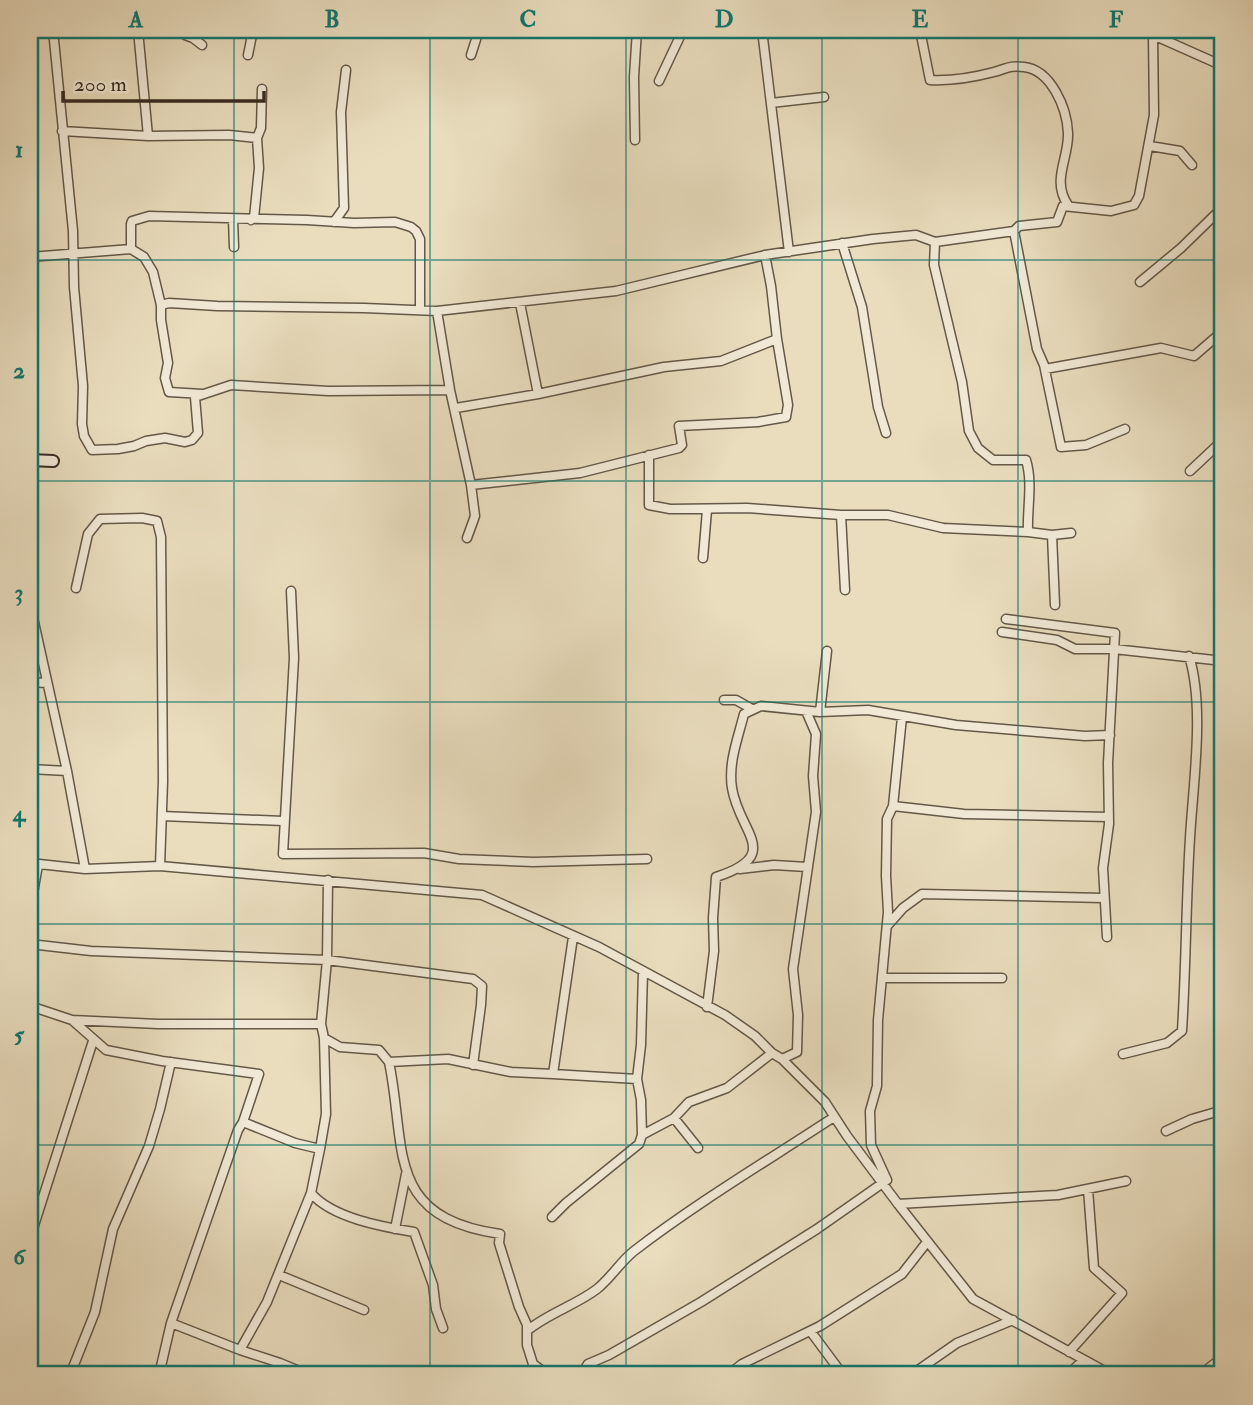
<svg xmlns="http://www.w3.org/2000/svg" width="1253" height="1405" viewBox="0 0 1253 1405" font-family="'IM FELL Double Pica',serif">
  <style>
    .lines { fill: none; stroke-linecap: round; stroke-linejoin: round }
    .street-casing { stroke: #645848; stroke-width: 11 }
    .secondary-casing { stroke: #382b20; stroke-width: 14 }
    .street { stroke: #f1e9d5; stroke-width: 8 }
    .secondary { stroke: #f1e9d5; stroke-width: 10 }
    .grid { fill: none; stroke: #0f766e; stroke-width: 2; stroke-opacity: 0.55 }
    .neatline { fill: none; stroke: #0f766e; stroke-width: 2.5 }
    .grid-label { font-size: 23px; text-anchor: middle; font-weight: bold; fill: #0f766e }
  </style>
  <rect width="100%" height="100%" fill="#e9ddbe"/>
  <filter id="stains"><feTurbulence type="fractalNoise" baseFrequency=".00286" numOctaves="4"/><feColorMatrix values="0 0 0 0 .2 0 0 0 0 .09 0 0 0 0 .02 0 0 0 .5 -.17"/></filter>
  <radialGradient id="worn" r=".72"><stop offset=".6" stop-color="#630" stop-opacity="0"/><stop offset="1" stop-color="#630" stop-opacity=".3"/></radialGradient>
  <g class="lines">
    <g class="street-casing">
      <path id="street" d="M53,30L73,231L74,287L83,386L82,424L84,436L92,450L118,449L134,446L146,441L165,438L185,442L192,440L198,433L195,397L231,385L328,391L450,390
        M138,30L148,136
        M187,30L185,35L193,38L202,45
        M762,30L789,252
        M920,30L930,80C949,81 975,77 994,72C1006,69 1009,65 1024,67C1051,70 1067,108 1068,133C1069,159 1051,180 1068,205
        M1142,30L1223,66
        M427,32V30
        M248,55L253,30
        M471,55L479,30
        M659,81L683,30
        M771,103L824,97
        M62,131L148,136L229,135L257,138
        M635,140L634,77L637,30
        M1150,146L1180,151L1192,165
        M233,219L234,247
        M251,220L254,218L259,168L257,138L261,128L262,89
        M334,222L344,208L341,112L346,70
        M1014,231L1019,226L1057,222L1063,206L1111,211L1134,205L1139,196L1154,115L1153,35
        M935,242L934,265L962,382L969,431L978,448L993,460H1026C1033,483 1027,508 1028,532L1052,535L1055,605
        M842,243L862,307L878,407L886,433
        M131,249V224L132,221L149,216L307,220L354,223L395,222L411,227L416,231L420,239V309
        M30,257L131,249L144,257L153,272L161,305V320L168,363L165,378L169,392L202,394
        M1140,282L1181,248L1223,207
        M520,303L538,394
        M161,305L169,303L217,306L364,308L437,311L450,390L471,485L475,516L467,538
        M437,311L616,291L765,255L873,239L916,235L935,242L1014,231L1037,349L1044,365L1061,447L1086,445L1125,429
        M1045,369L1161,348L1194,356L1223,331
        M456,408L538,394L664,367L721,361L777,339L771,286L765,255
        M649,455V505L670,509L747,508L841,515L845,590
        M1190,471L1223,440
        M471,485L580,473L679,448L682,445L679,426L758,422L786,417L788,405L777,339
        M841,515H888L943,528L1028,532
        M1052,535L1071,533
        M703,558L707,510
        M76,588L88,534L100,519L142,518L157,521L161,537L163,781L160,866
        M291,591L294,658L283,854L424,853L459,859L533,862L647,859
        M30,604L67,771L85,869
        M1006,619L1115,633L1108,763L1109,824L1103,868L1107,937
        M1002,632L1057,640L1075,649H1114L1223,661
        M30,682L47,683
        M724,700H736L752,709
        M820,712L827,651
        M30,769L67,771
        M893,806L964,814L1109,817
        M162,816L283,821
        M30,863L85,869L160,866L482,895L599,947L725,1015L755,1036L772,1053L782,1059L825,1102L847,1136L898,1204L973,1299L1112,1375
        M740,869L774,865L807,867
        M328,880L327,960L321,1024L324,1038L340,1047L379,1050L389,1062
        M30,910L38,865
        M887,926L903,908L922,894L1103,898
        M573,937L553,1074L637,1079
        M30,944L91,951L327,960L473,979L482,986L481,1005L473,1065
        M882,978H1002
        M30,1006L72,1020L106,1050L162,1061L259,1074L243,1122L295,1143L320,1149L311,1193C332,1218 383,1227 414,1232L433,1285L436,1309L443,1328
        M707,1007L714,951L713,918L716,877C784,855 739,833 732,788C728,763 738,738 744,714L761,706L820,712L868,710L956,725L1085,736L1110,735
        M72,1020L158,1024H321
        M1123,1054L1167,1043L1182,1031C1186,967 1186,902 1190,838C1193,784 1205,707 1189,656
        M782,1059L797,1052L798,1015L793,969L816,812L813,776L816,734L806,711
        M674,1118L698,1148
        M1166,1131L1192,1119L1223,1110
        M642,1135L674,1118L689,1102L727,1088L772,1053
        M320,1149L326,1114L324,1038
        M898,1204L1058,1195L1126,1181
        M552,1217L566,1203L639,1144L642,1135L641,1100L637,1079L641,1045L643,971
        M395,1229L406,1174
        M30,1238L93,1041
        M279,1275L364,1310
        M171,1323L238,1130L243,1122
        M528,1330C549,1313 576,1305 597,1289C611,1278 620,1262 634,1251C698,1202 767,1161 834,1117
        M811,1332L843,1375
        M1069,1352L1122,1293L1094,1268L1088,1189
        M533,1364L548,1375
        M70,1375L95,1312L113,1229L149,1146L160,1109L171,1062
        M159,1375L171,1323L240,1350
        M309,1375L280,1363L240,1350L267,1302L311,1193
        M532,1375L533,1364L527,1345V1325L519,1307L499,1243L500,1234C384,1217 407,1149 389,1062L448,1059L511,1072L553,1074
        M581,1375L588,1364L609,1355L701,1302L817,1229L887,1180L871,1145L870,1111L877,1086L878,1020L888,912L886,876L887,819L893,806L902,717
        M728,1375L742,1364L820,1326L902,1274L927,1242
        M911,1375L957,1343L1013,1320
        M1067,1375L1084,1360
        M1200,1375L1223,1357"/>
    </g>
    <g class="secondary-casing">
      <path id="secondary" d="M30,460L53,461"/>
    </g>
    <use href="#street" class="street"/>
    <use href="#secondary" class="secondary"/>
  </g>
  <path class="grid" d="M234,30V1375M430,30V1375M626,30V1375M822,30V1375M1018,30V1375M30,260H1223M30,481H1223M30,702H1223M30,924H1223M30,1145H1223"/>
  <rect width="1253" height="1405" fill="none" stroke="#e9ddbe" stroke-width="77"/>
  <path d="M63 91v10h201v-10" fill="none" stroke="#382b20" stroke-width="3.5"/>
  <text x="74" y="91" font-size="21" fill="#382b20" stroke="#f1e9d5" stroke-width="5" paint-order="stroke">200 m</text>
  <rect x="38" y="38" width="1176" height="1328" class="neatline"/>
  <g class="grid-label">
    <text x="136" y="27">A</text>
    <text x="332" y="27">B</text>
    <text x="528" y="27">C</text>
    <text x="724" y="27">D</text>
    <text x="920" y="27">E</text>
    <text x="1116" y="27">F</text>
    <text x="19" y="157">1</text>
    <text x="19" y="378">2</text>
    <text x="19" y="600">3</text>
    <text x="19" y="821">4</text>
    <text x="19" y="1042">5</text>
    <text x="19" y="1264">6</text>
  </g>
  <rect width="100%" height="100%" filter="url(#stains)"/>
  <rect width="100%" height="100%" fill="url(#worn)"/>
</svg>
